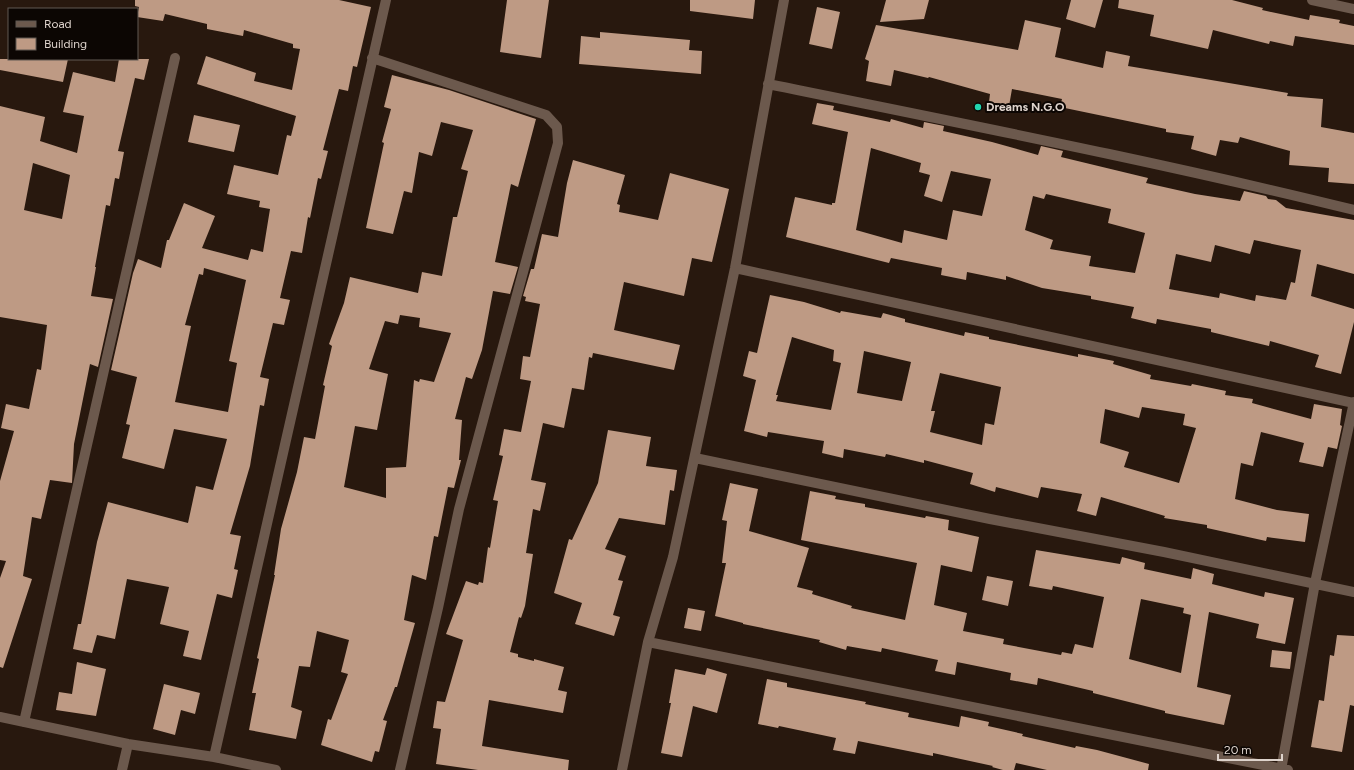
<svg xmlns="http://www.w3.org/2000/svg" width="1354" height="770" viewBox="0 0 1354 770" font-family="Figtree,sans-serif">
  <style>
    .building { fill: #be9a84; fill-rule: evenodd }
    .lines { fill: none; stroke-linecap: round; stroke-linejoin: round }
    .street { stroke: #6c594d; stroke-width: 10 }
    .poi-dot { fill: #22d5af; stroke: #0c0603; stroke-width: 1.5 }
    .labels { text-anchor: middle; stroke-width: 4; stroke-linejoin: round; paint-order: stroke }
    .poi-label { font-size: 12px; font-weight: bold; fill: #ded3cc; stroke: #0c0603; text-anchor: start }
  </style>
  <rect width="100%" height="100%" fill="#28180e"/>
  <path class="building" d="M135,0H339L371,7L357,67L353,66L348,91L339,89L323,150L328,151L321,179L318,178L310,218L308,217L302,253L291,251L280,298L290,300L284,325L273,323L260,377L269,379L264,406L260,405L250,466L230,534L241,536L234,569L238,570L232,598L217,594L201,660L183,656L189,631L160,624L169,587L127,579L115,639L97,635L92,653L73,649L78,624H81L97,542L108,502L188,523L196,486L213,490L227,439L174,429L164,469L122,458L130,425L126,424L137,377L111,370L133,273L138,259L161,268L167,240H169L184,203L215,216L202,248L248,260L251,249L263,252L270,209L259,207L260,201L227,194L234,165L278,175L287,135L291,136L296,116L197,84L206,56L256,73L254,81L292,90L300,49L293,48V44L244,30L243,36L207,29V24L165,14L163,21L137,17L139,7L135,6ZM204,268L246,280L229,361L237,363L228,412L175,402L191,326L185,325L199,274L203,275Z
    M507,0H549L541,58L500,52Z
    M690,0H755L753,19L690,11Z
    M886,0H929L924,19L880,22Z
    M1071,0H1103L1095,28L1066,19Z
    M1119,0H1232L1263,8L1262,10L1309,20L1310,15L1340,20L1339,23L1354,26V45L1295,36L1293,46L1270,41L1269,44L1213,30L1208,49L1150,36L1154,15L1118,8Z
    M817,7L840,12L832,49L809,44Z
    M1025,20L1061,28L1055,57L1103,68L1106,51L1130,56L1128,66L1288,93L1287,96L1323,99L1321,127L1354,133V184L1328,182L1329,168L1289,165L1290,151L1240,137L1238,143L1220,140L1216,156L1191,149L1194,136L1166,132V129L1060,107L1062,99L1012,89L1009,106L989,102L990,94L929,77L928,78L894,70L891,86L866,81L869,61L865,59L876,25L1018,50Z
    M600,32L690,40L689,50L702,51L701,74L579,64L581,36L600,38Z
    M0,59H68L63,82L0,70Z
    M119,59H149L144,80L135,78L118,151L124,152L119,179L115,178L110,206L106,205L95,267H96L91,296L113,299L98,367L90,364L74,444L72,483L50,480L41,519L32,517L23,576L32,579L3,668L0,667V578L6,561L0,560V481L14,431L1,428L6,404L29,409L37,369L41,370L47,325L0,317V106L45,117L40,141L77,153L84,116L63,112L73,72L115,82ZM33,163L70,175L62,219L24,210Z
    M392,75L449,90L536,119L518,187L511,184L495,262L518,267L510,294L493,291L482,350L472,379L466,377L455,419L462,420L459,460H461L454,488L448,487L438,537L434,536L426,580L412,575L404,620L415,623L397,687H395L383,720L387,721L379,752L375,751L372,762L321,745L328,719L331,720L348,674L341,672L349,640L317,631L310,667L299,666L291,707L302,711L296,739L249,730L256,693H252L259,659L257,658L275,575H274L281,529L297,472L304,437L315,439L325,386L323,385L332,346L329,344L344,303L350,277L418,293L422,272L442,276L453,217H457L468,171L461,169L473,130L441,122L432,156L419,152L412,193L404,191L393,234L366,228L384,143L382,142L391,109L384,107ZM400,315L420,318L419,327L451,333L434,382L420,379L419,382L414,380L406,467L386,468V498L344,487L355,426L377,430L388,374L369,369L385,321L398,324Z
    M817,103L834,106L833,110L890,122L891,119L923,128L924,122L944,126L943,131L992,142L1038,155L1041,146L1063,151L1061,157L1148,178L1146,183L1195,194L1240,201L1244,191L1266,196L1268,199L1276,200L1286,208L1354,220V274L1317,264L1311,296L1354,309V322L1341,374L1315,367L1319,355L1270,341L1269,346L1211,332V329L1157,319L1156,324L1131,318L1134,307L1091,299V296L1042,288L1006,276V280L967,272L966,280L941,275L942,268L891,258L889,263L786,237L795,197L832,205V203H835L848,132L812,124ZM871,148L921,163L919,172L930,175L924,196L942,202L951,171L991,179L982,216L953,210L947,240L904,230L902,243L856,230ZM1046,194L1111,209L1108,223L1145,233L1135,273L1089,266L1091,256L1050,249L1053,240L1025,230L1033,196L1044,199ZM1254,240L1301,250L1295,283L1291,282L1286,300L1256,295L1255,301L1220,293L1219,298L1169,289L1176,254L1211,262L1215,245L1250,254Z
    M194,115L240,125L234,152L188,142Z
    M573,160L625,175L617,204L620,205L619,212L658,220L670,173L729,189L712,262L692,258L684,296L624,282L614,330L680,345L674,370L593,353L592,358L589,357L584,390L572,388L564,428L543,423L531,480L546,483L540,511L533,509L526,553L533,554L525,606L521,618L519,617L510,652L518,654V657L534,661V659L564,667L558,690L567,692L563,713L489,700L482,746L569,760L568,770H478L436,764L441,729L433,728L437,701L445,702L463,640L446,634L466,581L478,585L479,582L483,583L488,547L490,548L498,501L493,500L503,456L499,455L504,429L521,432L531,381L520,379L523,356L530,357L540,304L525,301L526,297L523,296L531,269H534L542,234L558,237L567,183Z
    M770,295L804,302L840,313L841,311L881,318L883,313L905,319V322L964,336L965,332L989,337V339L1078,357V354L1114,361L1113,364L1151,375L1150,379L1191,386L1192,384L1226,391L1225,395L1253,399L1252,403L1311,419L1314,404L1342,409L1340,425L1342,426L1337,449L1328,447L1323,467L1299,462L1304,443L1261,432L1253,466L1241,463L1235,499L1277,510L1309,514L1305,542L1267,537L1266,541L1207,528V525L1164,518L1165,516L1101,497L1096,516L1077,511L1082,494L1041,487L1038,498L996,487L995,492L970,484L973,473L924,460V463L886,454L885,457L844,449L843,458L822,453L824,441L768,432L767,437L744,431L756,380L743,376L749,351L757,353ZM792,337L834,350L833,361L841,363L831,410L776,401L778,395H776ZM864,351L911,362L902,401L857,393ZM940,373L1001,387L994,425L985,423L982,445L930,432L935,411H931ZM1142,407L1185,414L1183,425L1196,428L1179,483L1124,467L1129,452L1100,443L1105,409L1139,418Z
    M608,430L651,437L646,466L677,470L674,491L670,490L665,525L619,518L605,549L626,556L618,580L623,581L613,615L620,617L614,636L575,624L582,603L554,593L569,539L572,540L598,483Z
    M730,483L758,489L749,531L809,548L797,587L813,591L812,594L852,606L851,608L905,620L917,563L801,540L810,491L836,496L835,499L865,504V507L925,518L926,516L949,520L948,530L979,537L972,572L941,565L934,605L967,613L963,631L1004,639L1003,644L1061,655L1062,652L1072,654L1075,644L1093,648L1104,597L1053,586L1052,590L1029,586L1036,550L1120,564L1122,557L1145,563L1144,569L1191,579L1193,568L1214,574L1212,584L1264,597L1265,592L1294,598L1285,644L1256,638L1259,624L1209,612L1197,687L1231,695L1224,725L1165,713V711L1093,693V691L1038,678L1037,685L1010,680L1011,673L957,662L955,675L935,671L938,660L882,648L881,652L847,646L846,650L819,642L820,640L743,624V623L715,616L726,563H722L727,521L722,520ZM1141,599L1184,608L1183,613L1191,615L1181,673L1129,659Z
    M987,576L1013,581L1008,606L982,600Z
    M688,608L705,611L701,631L684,628Z
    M1337,635L1354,636V706L1350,705L1342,752L1311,747L1319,700L1324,701L1330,655L1334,656Z
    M1272,650L1292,652L1290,669L1270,667Z
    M77,662L106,669L96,716L56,710L59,692L72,694Z
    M707,668L727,674L717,713L693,706L682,757L661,753L671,703H669L675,669L705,675Z
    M767,679L787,683V687L866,702L865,704L909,713L908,717L959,727L961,716L989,722L988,726L1023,734L1022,736L1075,748L1076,746L1097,750L1149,764L1148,770H1047L1016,763L1014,770H1003L992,767L993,766L933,753V756L858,741L855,754L833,750L836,738L779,726L778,728L758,724Z
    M164,684L200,693L195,714L181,710L175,735L153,729Z"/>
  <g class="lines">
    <path class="street" d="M1312,0L1354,9
      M372,58L546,115L557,127L558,143L459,509L438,608L400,770
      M768,84C964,124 1160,162 1354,210
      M735,268L1354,403
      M695,458L990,519L1164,552L1354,592
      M648,642L1288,770
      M0,717L128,744L214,757L276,770
      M24,722L175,58
      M214,757L386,0
      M122,770L128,744
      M622,770L648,642L673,557L735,268L784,0
      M1281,770L1315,583L1354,402"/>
  </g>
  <circle class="poi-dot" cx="978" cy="107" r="4"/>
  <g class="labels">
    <g class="poi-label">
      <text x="986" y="111">Dreams N.G.O</text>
    </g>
  </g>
  <rect x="8" y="8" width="130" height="52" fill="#0c0603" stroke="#605853"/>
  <rect x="16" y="21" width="20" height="6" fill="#6c594d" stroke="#605853"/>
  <text x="44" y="28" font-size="12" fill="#ded3cc">Road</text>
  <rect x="16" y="38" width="20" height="12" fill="#be9a84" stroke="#605853"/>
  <text x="44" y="48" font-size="12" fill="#ded3cc">Building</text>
  <path d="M1218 754v6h64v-6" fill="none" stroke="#ded3cc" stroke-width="2"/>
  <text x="1224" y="754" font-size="12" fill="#ded3cc" stroke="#0c0603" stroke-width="3" paint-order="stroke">20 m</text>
</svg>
